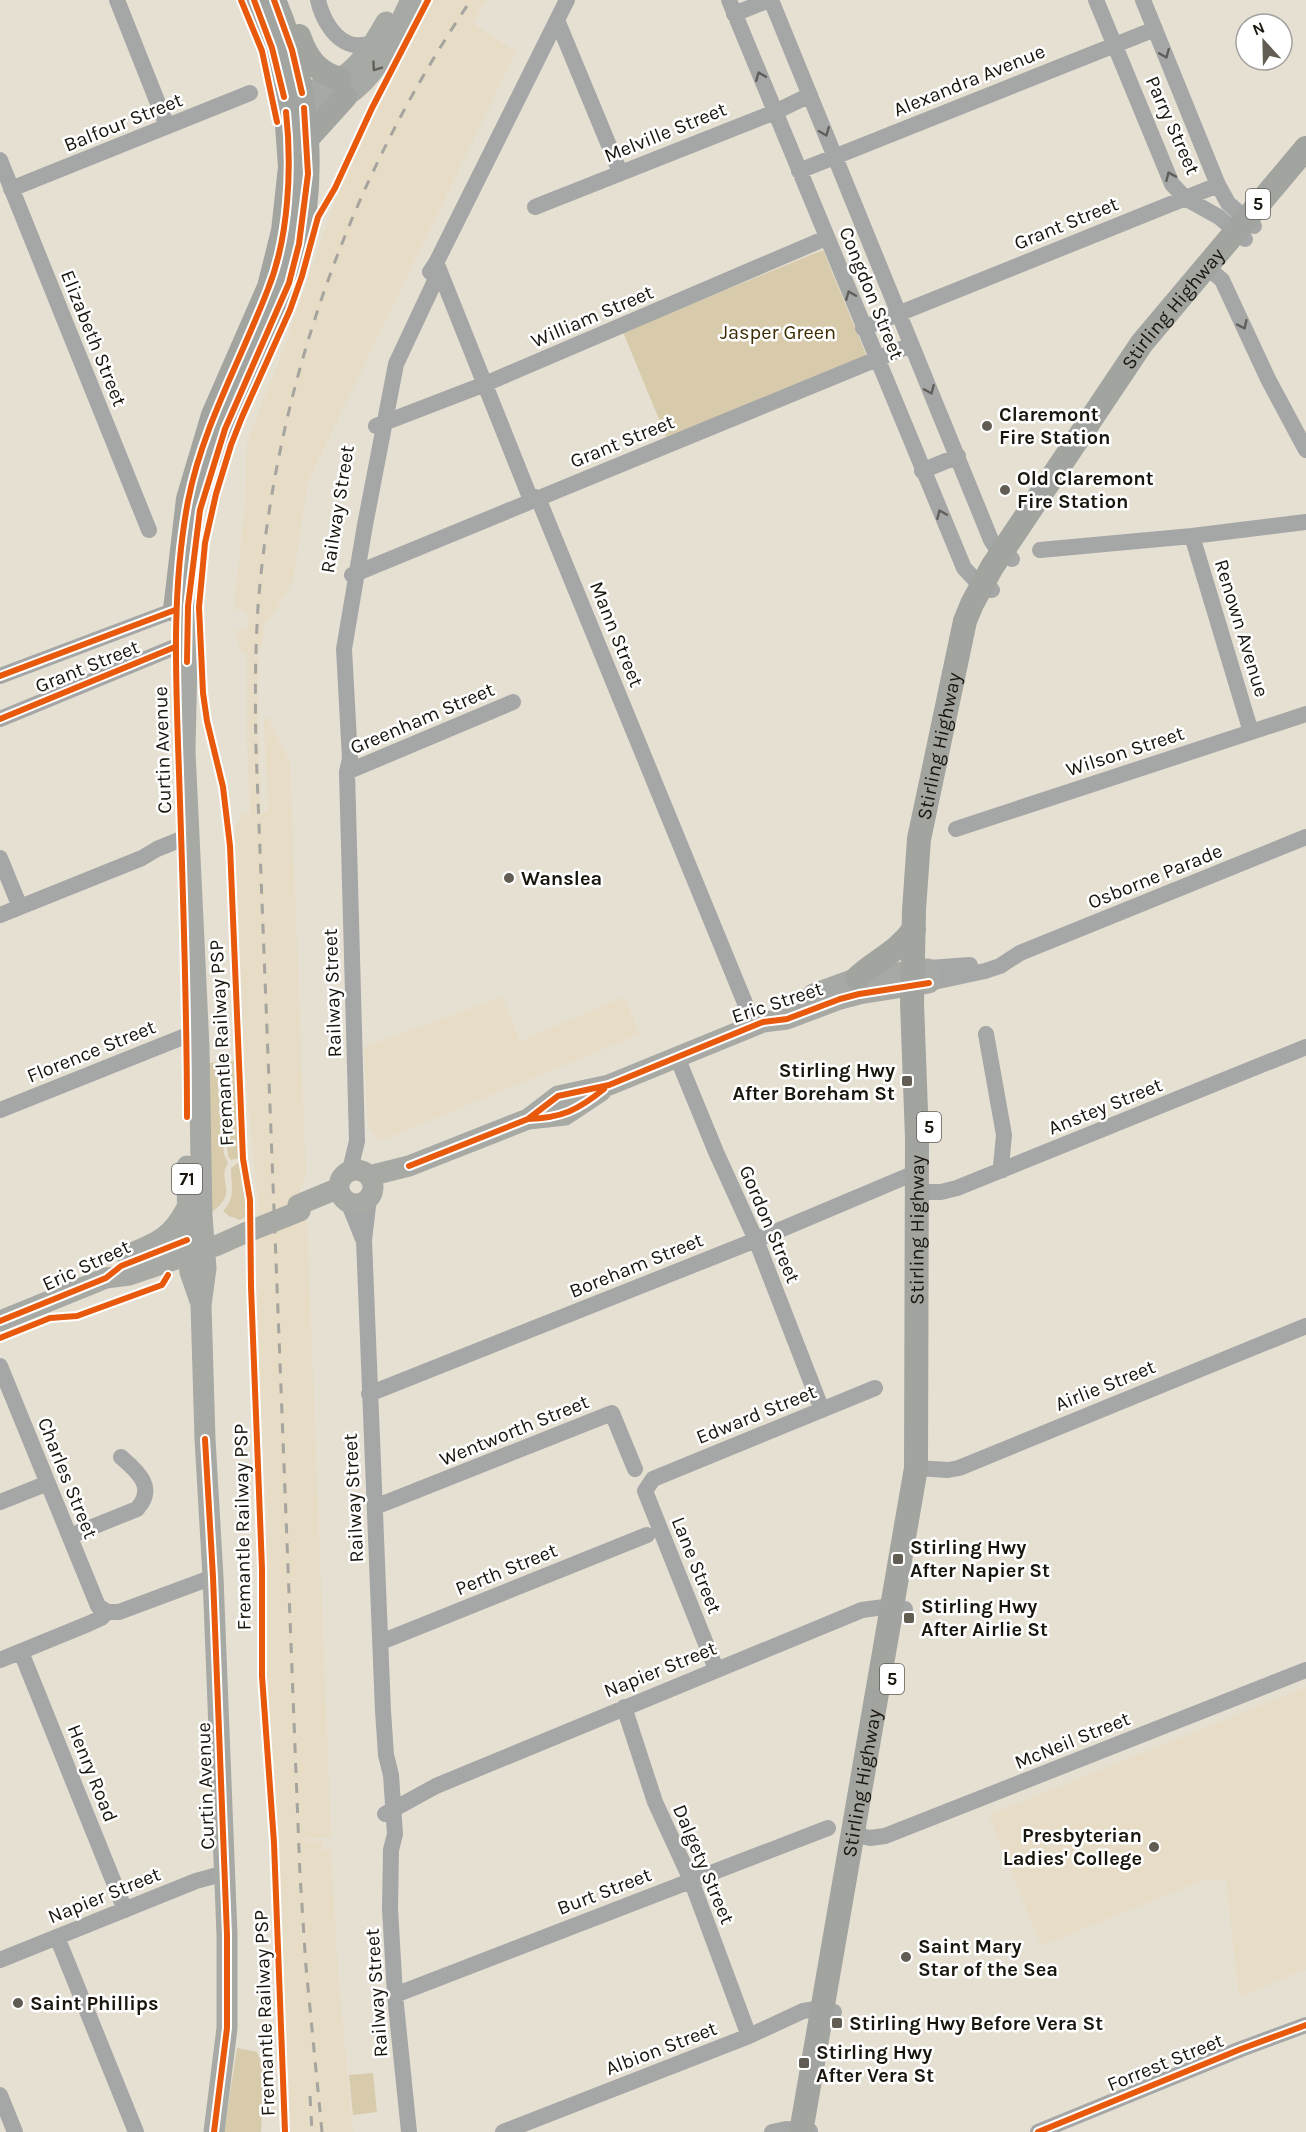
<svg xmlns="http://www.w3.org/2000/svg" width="1306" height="2132" viewBox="0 0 1306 2132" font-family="Karla,sans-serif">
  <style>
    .built { fill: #e7dcc5 }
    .green { fill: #d8cbac }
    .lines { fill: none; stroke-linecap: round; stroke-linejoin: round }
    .minor { stroke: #a5a7a7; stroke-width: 16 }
    .major { stroke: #a7a9a5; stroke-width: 21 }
    .highway { stroke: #a2a4a0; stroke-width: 24 }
    .rail { stroke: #a5a49f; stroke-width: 3; stroke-dasharray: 10 10; stroke-linecap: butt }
    .major-bridge { stroke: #a7a9a5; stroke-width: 21 }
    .cycleway-casing { stroke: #fff; stroke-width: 10 }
    .cycleway { stroke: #e8590c; stroke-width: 6 }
    .oneway { stroke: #605e5a }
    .oneway2 { stroke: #606059 }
    .poi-dot { fill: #615d52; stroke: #fff; stroke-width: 2 }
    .labels { text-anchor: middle; stroke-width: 5; stroke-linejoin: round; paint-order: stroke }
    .shield { fill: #fff; stroke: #5f5c56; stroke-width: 1.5 }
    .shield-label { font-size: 18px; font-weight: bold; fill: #1a160d }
    .street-label { font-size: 20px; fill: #1a160d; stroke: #fff }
    .park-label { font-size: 20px; fill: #3d2b00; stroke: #fff }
    .poi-label { font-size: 20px; font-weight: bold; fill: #1a160d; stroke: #fff; text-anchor: start }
  </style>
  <rect width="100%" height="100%" fill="#e6e0d3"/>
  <path class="built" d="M433,0H487L472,23L516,52L308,481L293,581L269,620L264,623L262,647H259L258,708L261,813L268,812L264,719L267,717L290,762L306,1176L297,1197L301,1213L307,1220L331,1837L304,1839V1841H322L323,1850H331L338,1972L353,2132H290L278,1851L265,1673L266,1520L256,1279L257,1195L244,1058L235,826L243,814L250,813L247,742V653L241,652L235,631L247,628L249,618L246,617L247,611L236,610L237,607H234L245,504L247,443L250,434L279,361L345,173Z
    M502,997L520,1041L624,997L640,1034L380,1141L368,1126L364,1047Z
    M1306,1687V1969L1239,1997L1226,1880L1206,1879L1041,1946L989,1815Z"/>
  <path class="green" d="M823,250L868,359L668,441L623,332Z
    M235,1061L239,1158L231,1160L228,1156L219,1062Z
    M216,1062L224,1154L228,1163C216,1181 240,1192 212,1212L209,1063Z
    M239,1162L248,1216L240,1220L229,1216L223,1211C236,1198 231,1185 231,1168Z
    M237,2048L257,2052L264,2070L261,2132H224Z
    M373,2073L377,2112L353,2115L349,2075Z"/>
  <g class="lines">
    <path class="minor" d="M117,0L167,126
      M318,0C322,18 334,41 354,45C361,46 368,44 374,43
      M729,0L964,568L978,583L992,590
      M771,0L991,540L997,549L1012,559
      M1096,0L1172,184L1185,198L1219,217L1245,239
      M1143,0L1218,185L1228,203L1254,226
      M734,14L769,0
      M557,20L620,172
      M0,160L149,530
      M799,171L1155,29
      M11,189L250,93
      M535,207L775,112L810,95
      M438,267L529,495L538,498L754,1025
      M430,272L436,263L567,0
      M1215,274L1222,280L1268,379L1306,450
      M863,328L1218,185
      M376,426L485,384L826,238
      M922,471L958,456
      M1192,536L1251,732
      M1040,550L1192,536L1306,522
      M352,575L911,345
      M0,676L175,610L185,609
      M0,719L187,642
      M347,772L513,702
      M956,829L1306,714
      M0,858L20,907
      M0,915L142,858L157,849L189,836
      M929,968L970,965
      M929,983L985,971L1000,966L1020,953L1306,837
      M986,1034L1004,1135L1001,1166L1003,1170
      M677,1057L716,1152L756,1240L822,1410
      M0,1110L198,1031
      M350,1170L357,1141L347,772L350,759L344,649L365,525L396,364L434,283L436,263
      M917,1192H941L957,1188L1306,1047
      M369,1198L364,1240L383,1711L386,1755L391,1775L395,1834L391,1850L390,1909L395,1995L409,2132
      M348,1202L363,1239
      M0,1366L98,1606L107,1612H119L213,1577
      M369,1394L756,1240L917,1172
      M916,1468L948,1470L959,1468L1306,1326
      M0,1502L48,1483
      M375,1507L612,1413L635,1469
      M70,1536L137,1509C157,1487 137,1471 121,1457
      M381,1642L647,1535
      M21,1652L125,1910
      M0,1660L88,1624L101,1618L107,1612
      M716,1669L645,1491L653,1479L875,1388
      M624,1707L655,1802L691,1880L749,2036
      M385,1814L436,1786L862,1610L884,1607L905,1609
      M852,1834L870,1838L885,1836L1306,1670
      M57,1937L136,2132
      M0,1960L196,1881L225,1873
      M395,1995L828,1828
      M0,2095L15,2132
      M503,2132L749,2036L803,2011L816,2009L834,2012
      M772,2132L786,2129L810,2131
      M1038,2132L1241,2049L1306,2025"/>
    <path class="major" d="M287,96C342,87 359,70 386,22
      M287,111C306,108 330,106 346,96C380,75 394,34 411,0
      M188,608L185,751L199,1047L202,1216L206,1268L201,1305L205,1439L213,1577L227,1935V2028L214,2132
      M813,994L857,978L928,969
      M529,1119L565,1115L601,1091
      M187,1166L188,1255L190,1272L200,1301
      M339 1187a17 17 0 1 1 34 0a17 17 0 1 1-34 0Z
      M369,1176L409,1166L528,1119L558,1096L609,1085L763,1022L787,1019L840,999L859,994L929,983
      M298,1205L339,1188
      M128,1263L132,1253C159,1242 172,1236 186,1209
      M0,1321L106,1278L129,1275L218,1245L245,1233"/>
    <g class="highway">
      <path d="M299,36C307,59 317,72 340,79"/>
      <path d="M307,139L345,97"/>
      <path d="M218,454L225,429C240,396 254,362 269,328C275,313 284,298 289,282C319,190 312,89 274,0"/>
      <path d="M175,610L188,499L213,415L269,287L283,231L290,167L286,112L272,48L254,0"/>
      <path d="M857,978C877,959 897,953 914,929"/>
      <path id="s1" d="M801,2132L916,1468L917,1138L912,1003L914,910L919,839L965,621L972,604L992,567L1142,343L1306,148"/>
    </g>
    <path class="rail" d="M310,2096L312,2132
      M322,2132L306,1967L300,1875L256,748C255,701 255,654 258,607C275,389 348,181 471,0"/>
    <path class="major-bridge" d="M245,1233L300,1211"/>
    <g class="cycleway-casing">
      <path id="cycleway" d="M241,0L262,51L277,122
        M254,0L272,48L284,97
        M274,0L292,50L302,93
        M187,662L188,606L200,510L225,429L289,283L299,244L308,174L304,108
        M0,676L175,610
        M0,719L175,647
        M187,1117C187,1002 183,888 179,773C176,682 171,591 188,501C203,425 241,360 268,289C289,237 292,166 286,112
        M528,1119C562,1118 578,1110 604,1089
        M409,1166L528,1119L558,1096L609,1085L763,1022L787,1019L840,999L859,994L929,983
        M0,1321L106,1278L121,1266L187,1240
        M0,1338L50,1318L77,1316L162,1285L168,1275
        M205,1439L213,1577L227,1935V2028L214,2132
        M285,2132L274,1843L262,1676V1569L251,1287L250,1200L243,1159L230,846L223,787L207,721L203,693L199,607L205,543L216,494L231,445L242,417L290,310L302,276L318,217L335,188L372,108L428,0
        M1038,2132L1241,2049L1306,2025"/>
    </g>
    <use href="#cycleway" class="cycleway"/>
  </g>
  <defs><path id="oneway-chevron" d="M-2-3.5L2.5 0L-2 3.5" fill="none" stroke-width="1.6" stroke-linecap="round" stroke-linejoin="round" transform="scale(1.5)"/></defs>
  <g class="oneway">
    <use href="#oneway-chevron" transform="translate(1165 54) rotate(68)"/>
    <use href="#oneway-chevron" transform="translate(760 76) rotate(-112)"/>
    <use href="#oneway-chevron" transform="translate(825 132) rotate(68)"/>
    <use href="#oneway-chevron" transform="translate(1170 176) rotate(-114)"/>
    <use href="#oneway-chevron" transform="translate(850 295) rotate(-112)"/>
    <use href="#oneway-chevron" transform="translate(1243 325) rotate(65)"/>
    <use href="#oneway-chevron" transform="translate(930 390) rotate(67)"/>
    <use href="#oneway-chevron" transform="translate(941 514) rotate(-113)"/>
  </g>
  <use class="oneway2" href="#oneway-chevron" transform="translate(376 67) rotate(125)"/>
  <g class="poi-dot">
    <circle cx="987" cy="426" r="6"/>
    <circle cx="1005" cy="490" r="6"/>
    <circle cx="509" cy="878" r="6"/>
    <rect x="901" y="1075" width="12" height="12" rx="3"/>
    <rect x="892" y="1553" width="12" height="12" rx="3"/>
    <rect x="903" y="1612" width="12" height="12" rx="3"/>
    <circle cx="1154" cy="1847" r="6"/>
    <circle cx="906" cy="1957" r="6"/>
    <circle cx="18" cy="2003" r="6"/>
    <rect x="831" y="2017" width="12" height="12" rx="3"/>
    <rect x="798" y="2057" width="12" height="12" rx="3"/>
  </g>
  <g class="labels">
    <g class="shield">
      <rect x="1246" y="189" width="24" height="30" rx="4.5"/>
      <rect x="917" y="1112" width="24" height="30" rx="4.5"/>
      <rect x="172" y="1164" width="30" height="30" rx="4.5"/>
      <rect x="880" y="1664" width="24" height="30" rx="4.5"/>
    </g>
    <g class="shield-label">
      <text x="1258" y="210">5</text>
      <text x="929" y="1133">5</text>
      <text x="187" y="1185">71</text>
      <text x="892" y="1685">5</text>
    </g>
    <g class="street-label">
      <text transform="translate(969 80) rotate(-22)" y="7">Alexandra Avenue</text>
      <text transform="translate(123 122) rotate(-22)" y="7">Balfour Street</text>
      <text transform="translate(1173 125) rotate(66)" y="7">Parry Street</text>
      <text transform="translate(665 132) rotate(-22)" y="7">Melville Street</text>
      <text transform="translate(1066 223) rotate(-22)" y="7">Grant Street</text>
      <text transform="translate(872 293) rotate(68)" y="7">Congdon Street</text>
      <text dy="7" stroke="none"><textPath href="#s1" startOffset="1902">Stirling Highway</textPath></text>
      <text transform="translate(592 316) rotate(-23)" y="7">William Street</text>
      <text transform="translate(94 338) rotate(68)" y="7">Elizabeth Street</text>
      <text transform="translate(622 441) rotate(-22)" y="7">Grant Street</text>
      <text transform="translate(337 509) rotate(-81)" y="7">Railway Street</text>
      <text transform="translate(1242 628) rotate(73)" y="7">Renown Avenue</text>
      <text transform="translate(617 634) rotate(68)" y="7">Mann Street</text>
      <text transform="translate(87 666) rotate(-22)" y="7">Grant Street</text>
      <text transform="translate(422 718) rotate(-23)" y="7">Greenham Street</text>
      <text dy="7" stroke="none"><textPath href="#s1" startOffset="1398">Stirling Highway</textPath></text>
      <text transform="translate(162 750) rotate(-92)" y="7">Curtin Avenue</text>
      <text transform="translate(1125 751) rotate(-18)" y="7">Wilson Street</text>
      <text transform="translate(1155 876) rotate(-22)" y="7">Osborne Parade</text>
      <text transform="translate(332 993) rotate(-92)" y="7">Railway Street</text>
      <text transform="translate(777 1002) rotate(-18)" y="7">Eric Street</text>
      <text transform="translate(221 1043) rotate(-93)" y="7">Fremantle Railway PSP</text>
      <text transform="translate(91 1051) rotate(-22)" y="7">Florence Street</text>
      <text transform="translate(1105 1106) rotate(-22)" y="7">Anstey Street</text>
      <text transform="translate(770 1224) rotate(67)" y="7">Gordon Street</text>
      <text dy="7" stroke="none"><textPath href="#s1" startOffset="912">Stirling Highway</textPath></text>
      <text transform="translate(86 1265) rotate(-25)" y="7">Eric Street</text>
      <text transform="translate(636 1265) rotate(-22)" y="7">Boreham Street</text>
      <text transform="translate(1105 1385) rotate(-22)" y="7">Airlie Street</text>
      <text transform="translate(756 1414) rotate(-22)" y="7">Edward Street</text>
      <text transform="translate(514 1430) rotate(-22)" y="7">Wentworth Street</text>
      <text transform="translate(68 1478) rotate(68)" y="7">Charles Street</text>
      <text transform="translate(353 1498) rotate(-93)" y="7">Railway Street</text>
      <text transform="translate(242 1527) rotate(-91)" y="7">Fremantle Railway PSP</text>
      <text transform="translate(697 1565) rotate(68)" y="7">Lane Street</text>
      <text transform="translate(506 1569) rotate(-22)" y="7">Perth Street</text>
      <text transform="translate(660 1669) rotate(-22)" y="7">Napier Street</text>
      <text transform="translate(1072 1740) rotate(-22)" y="7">McNeil Street</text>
      <text transform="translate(93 1773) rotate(68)" y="7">Henry Road</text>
      <text dy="7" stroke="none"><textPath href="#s1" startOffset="354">Stirling Highway</textPath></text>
      <text transform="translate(205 1786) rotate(-92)" y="7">Curtin Avenue</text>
      <text transform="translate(704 1864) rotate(67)" y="7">Dalgety Street</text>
      <text transform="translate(604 1891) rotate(-21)" y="7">Burt Street</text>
      <text transform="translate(104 1895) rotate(-22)" y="7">Napier Street</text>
      <text transform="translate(376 1993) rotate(-94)" y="7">Railway Street</text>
      <text transform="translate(264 2013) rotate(-92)" y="7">Fremantle Railway PSP</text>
      <text transform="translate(661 2048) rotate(-21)" y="7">Albion Street</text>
      <text transform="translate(1165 2062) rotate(-22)" y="7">Forrest Street</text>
    </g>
    <g class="park-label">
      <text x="778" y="339">Jasper Green</text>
    </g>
    <g class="poi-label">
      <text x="999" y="421">Claremont<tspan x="999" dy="23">Fire Station</tspan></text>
      <text x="1017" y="485">Old Claremont<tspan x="1017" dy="23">Fire Station</tspan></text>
      <text x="521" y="885">Wanslea</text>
      <text x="895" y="1077" text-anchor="end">Stirling Hwy<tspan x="895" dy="23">After Boreham St</tspan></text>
      <text x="910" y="1554">Stirling Hwy<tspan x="910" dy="23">After Napier St</tspan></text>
      <text x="921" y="1613">Stirling Hwy<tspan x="921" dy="23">After Airlie St</tspan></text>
      <text x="1142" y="1842" text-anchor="end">Presbyterian<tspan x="1142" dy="23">Ladies' College</tspan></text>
      <text x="918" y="1953">Saint Mary<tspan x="918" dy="23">Star of the Sea</tspan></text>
      <text x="30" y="2010">Saint Phillips</text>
      <text x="849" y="2030">Stirling Hwy Before Vera St</text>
      <text x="816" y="2059">Stirling Hwy<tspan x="816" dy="23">After Vera St</tspan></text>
    </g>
  </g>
  <g transform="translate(1264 42) rotate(338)"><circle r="28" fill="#ffffff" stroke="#a3a29e" stroke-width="1.5"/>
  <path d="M0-4.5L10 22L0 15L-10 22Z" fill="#615d52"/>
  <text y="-9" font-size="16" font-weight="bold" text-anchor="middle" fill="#1a160d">N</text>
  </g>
</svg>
